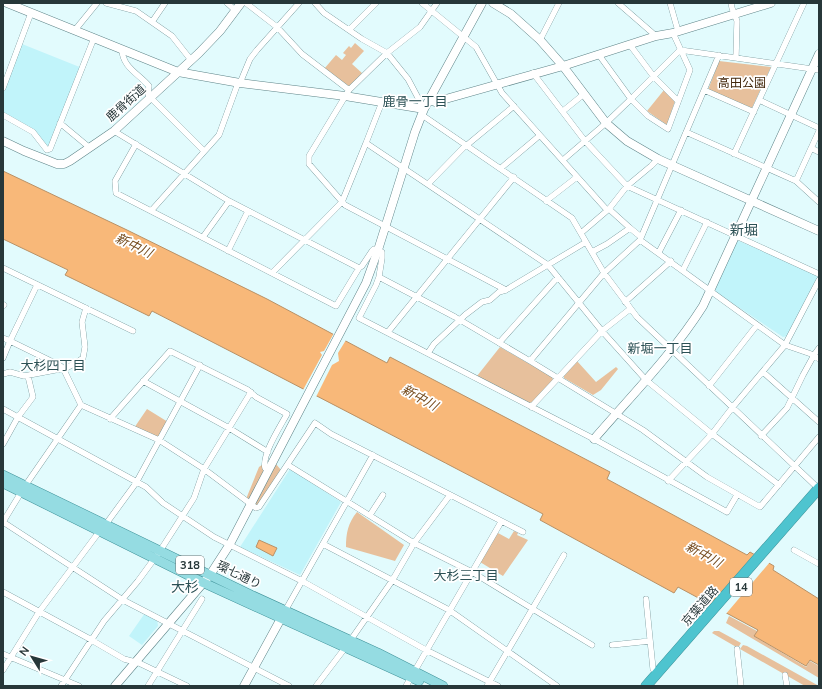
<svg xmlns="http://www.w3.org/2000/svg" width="822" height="689" viewBox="0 0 822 689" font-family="Mulish,'Noto Sans JP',sans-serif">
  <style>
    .built { fill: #c1f4fa }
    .green { fill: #e7c09c }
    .water { fill: #f8b879; stroke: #b99166 }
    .pier { fill: #e2fbfd }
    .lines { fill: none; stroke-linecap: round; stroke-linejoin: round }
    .street-casing { stroke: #5e8488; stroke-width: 6 }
    .secondary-casing { stroke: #5e8488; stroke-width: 9 }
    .primary-casing { stroke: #40939a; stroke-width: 10 }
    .highway-casing { stroke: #40939a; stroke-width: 11 }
    .street { stroke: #fff; stroke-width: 5.5 }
    .secondary { stroke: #fff; stroke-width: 8 }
    .primary { stroke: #95dce2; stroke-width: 9 }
    .highway { stroke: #4ec4cf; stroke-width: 10 }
    .labels { text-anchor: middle; stroke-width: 3.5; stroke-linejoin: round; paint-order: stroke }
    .shield { fill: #fff; stroke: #687374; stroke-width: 1 }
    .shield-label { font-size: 11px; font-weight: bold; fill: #273739 }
    .park-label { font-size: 12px; fill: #41270b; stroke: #fff }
    .street-label { font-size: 12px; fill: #273739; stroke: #fff }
    .neighbourhood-label { font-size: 13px; fill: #2c5155; stroke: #fff }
    .water-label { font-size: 13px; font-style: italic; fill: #754b1d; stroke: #fff }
    .quarter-label { font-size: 14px; fill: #2c5155; stroke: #fff }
  </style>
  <rect width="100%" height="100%" fill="#e2fbfd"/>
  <path class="built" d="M22,44L82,68L49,147H47L33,130L3,113V93Z
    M739,241L815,274L817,277L788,336L783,337L716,292L715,287L736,242Z
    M290,469L341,502L300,575L240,547Z
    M145,613L157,619L158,626L142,645L129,636Z"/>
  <path class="green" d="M355,43L364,51L352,64L362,73L350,87L324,69L336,55L342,60L346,55L343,53L349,46L351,48Z
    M719,61L771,67L752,108L708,90Z
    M664,90L675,101L667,125L647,111Z
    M500,347L552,377L553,380L533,402L529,403L477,376Z
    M577,361L596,382L616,367L618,369L601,390L593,395L564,378V376Z
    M147,409L168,422L159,439L134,428Z
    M276,464L281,470L258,505L256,506L254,504Z
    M262,465L264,473L250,499H246L259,467Z
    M357,512L404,545L395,561L346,547C346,533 348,523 357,512Z
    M514,531L518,533L517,535L528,540L503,576L480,562L498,533L509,539Z
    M729,616L757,631L754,636L806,667L810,661L819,666V678L726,623Z
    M714,631H719L741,643L738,648L712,633Z
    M743,645L747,646L819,686H805L740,649Z"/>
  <path class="water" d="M3,171L127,230L267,299L387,363L390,357L610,472L607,479L747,555L750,552L774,566L773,570L819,599V665L810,660L806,666L754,636L758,630L678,587L674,593L540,520L543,514C413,446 283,378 152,311L149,316L65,275L68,270L3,239Z
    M259,540L277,548L273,556L256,547Z"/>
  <path class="pier" d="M334,333L346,340L338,353L339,361L332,365L316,397L303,390L322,355L320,352L324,351Z
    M755,553L770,562L725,615L710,607Z"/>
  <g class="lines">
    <g class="street-casing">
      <path id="street" d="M106,3L136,11L172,36L191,60
        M227,3L235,10
        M246,3L277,27L302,54L349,90
        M315,3L324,13L362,39L387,53L408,79L424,109
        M422,3L476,47L502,93L607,210
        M437,3L420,27L387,53L349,90L309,156V164L345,205L506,290
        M618,3L656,36
        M670,3L678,31
        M731,3L732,8L737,21L736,57
        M152,22L165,3
        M75,30L97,3
        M349,30L376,3
        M540,40L559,3
        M630,45L654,77L678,101
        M122,49C122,67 139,74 149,86L148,94L150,97L204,151
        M680,50L819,70
        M599,55L631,99L680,50
        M533,73L585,141L627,186L819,274
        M240,83L250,59L257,50L299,3
        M3,88L31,13
        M704,90L754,112
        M759,100L819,128
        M382,102L366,143L548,265L602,331L646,380L712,434L779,485
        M563,111L584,94
        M3,115L33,132L47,150L50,149L94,38
        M422,115L572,218L604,273L637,317L819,489
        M60,123L90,148
        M114,131L229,201L359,268L362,266L372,251L374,249L382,252V258L379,277L455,317L530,361L643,430L707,477L760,507L819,437
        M686,132L796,181L819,202
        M136,144L115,181L116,193L336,306L359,268
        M467,145L514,106
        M811,148L819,152
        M734,154L804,3
        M563,160L606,123L631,99L648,116L668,129L690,70L673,33
        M501,168L539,136
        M796,181L819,131
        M428,184L466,145
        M546,201L577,177
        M609,209L630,228L641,237
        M151,211L219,135L238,83
        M581,233L609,209L627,186L651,166L658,159
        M203,237L229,201
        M640,240L785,345L814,355L819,359
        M228,251L248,211
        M592,252L607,244L630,228
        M659,252L681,210
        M3,268L133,331
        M683,270L707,222
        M272,273L342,202L366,143
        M379,277L376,285L359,318L594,439L727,512L737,495
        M37,285L10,341L59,365L63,368L81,405
        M625,302L671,261
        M3,306L4,305
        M388,332L514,177
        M3,338L10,341L3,358
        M499,343L558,277
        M428,353L434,344L465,315L482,302L490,300L499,292L506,290L586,242
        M530,361L604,273L640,240L719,55
        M763,372L819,422
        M3,374L10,372L24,376L66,368L76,363L83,358L85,347L82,322L86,308
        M143,381L229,428L268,452
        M709,386L757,325
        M531,407L602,331L630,309
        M3,409L146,487L163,503L214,537L302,581L426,650L498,686
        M110,419L170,351L248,390L256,397L287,414C280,427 262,454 265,468L268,470
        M761,436L787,408L803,375L814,355L819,348
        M3,444L18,417L33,397L28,376
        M288,465L414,543L472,572L592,645
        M668,481L712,434L732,408L785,345L819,280
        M370,515L383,495
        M3,522L25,486L81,405L159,440L204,469L256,508L259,507L315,423L331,434L523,532
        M3,522L123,600L289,686
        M106,524L136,483L200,365
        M323,544L449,610L557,686
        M794,550L819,564
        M3,592L88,638L124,659L139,663L187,686
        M646,599L653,669L657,674
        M285,611L373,455
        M350,641L392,581L414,543L450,495
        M612,645L650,641
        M737,649L741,686
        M3,654L79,686
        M3,670L39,612L99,532
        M785,675L787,686
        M61,686L104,621L138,581L160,551L194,498L204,469L251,392
        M148,686L202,599
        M316,686L345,648
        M406,686L501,522
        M487,686L564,555"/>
    </g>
    <g class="secondary-casing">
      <path id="secondary" d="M7,3L178,72L240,83L345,96L424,109
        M493,3L511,14L540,40L563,66L606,123L627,141L658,159L819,231
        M429,100L435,102L563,66L656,36L673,33L771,3
        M3,141L24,151L57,164H64L70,161L114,131L199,53L220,31L241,3
        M594,439C631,396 672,355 703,306L819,54
        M115,686L210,575L230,544L366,283L378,250L415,132L424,109L482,3
        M244,686L284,613"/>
    </g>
    <g class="primary-casing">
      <path id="primary" d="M3,475L251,595L378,653L443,686
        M3,483L204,583L419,681"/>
    </g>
    <g class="highway-casing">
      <path id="highway" d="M646,686L819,488"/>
    </g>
    <use href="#street" class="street"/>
    <use href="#secondary" class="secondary"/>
    <use href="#primary" class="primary"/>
    <use href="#highway" class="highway"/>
  </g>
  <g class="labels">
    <g class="shield">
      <rect x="176" y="556" width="28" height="18" rx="3"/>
      <rect x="730" y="578" width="22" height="18" rx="3"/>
    </g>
    <g class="shield-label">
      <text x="190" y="569">318</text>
      <text x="741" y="591">14</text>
    </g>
    <g class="park-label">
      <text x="742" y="87">高田公園</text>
    </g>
    <g class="street-label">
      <text transform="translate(126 103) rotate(-42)" y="4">鹿骨街道</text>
      <text transform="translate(239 575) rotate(26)" y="4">環七通り</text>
      <text transform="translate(700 606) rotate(-49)" y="4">京葉道路</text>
    </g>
    <g class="neighbourhood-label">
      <text x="415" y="106">鹿骨一丁目</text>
      <text x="660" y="353">新堀一丁目</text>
      <text x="53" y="370">大杉四丁目</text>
      <text x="466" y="580">大杉三丁目</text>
    </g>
    <g class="water-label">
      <text transform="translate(134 245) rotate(26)" y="5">新中川</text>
      <text transform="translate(420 397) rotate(29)" y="5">新中川</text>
      <text transform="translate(704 554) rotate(29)" y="5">新中川</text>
    </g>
    <g class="quarter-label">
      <text x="744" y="235">新堀</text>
      <text x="185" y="592">大杉</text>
    </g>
  </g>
  <rect width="822" height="689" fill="none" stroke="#273739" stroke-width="8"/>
  <g transform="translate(32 657) rotate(307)" stroke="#ffffff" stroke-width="3" paint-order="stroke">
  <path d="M0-3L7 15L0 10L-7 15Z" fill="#273739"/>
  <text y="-6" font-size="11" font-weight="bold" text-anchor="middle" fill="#273739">N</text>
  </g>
</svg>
